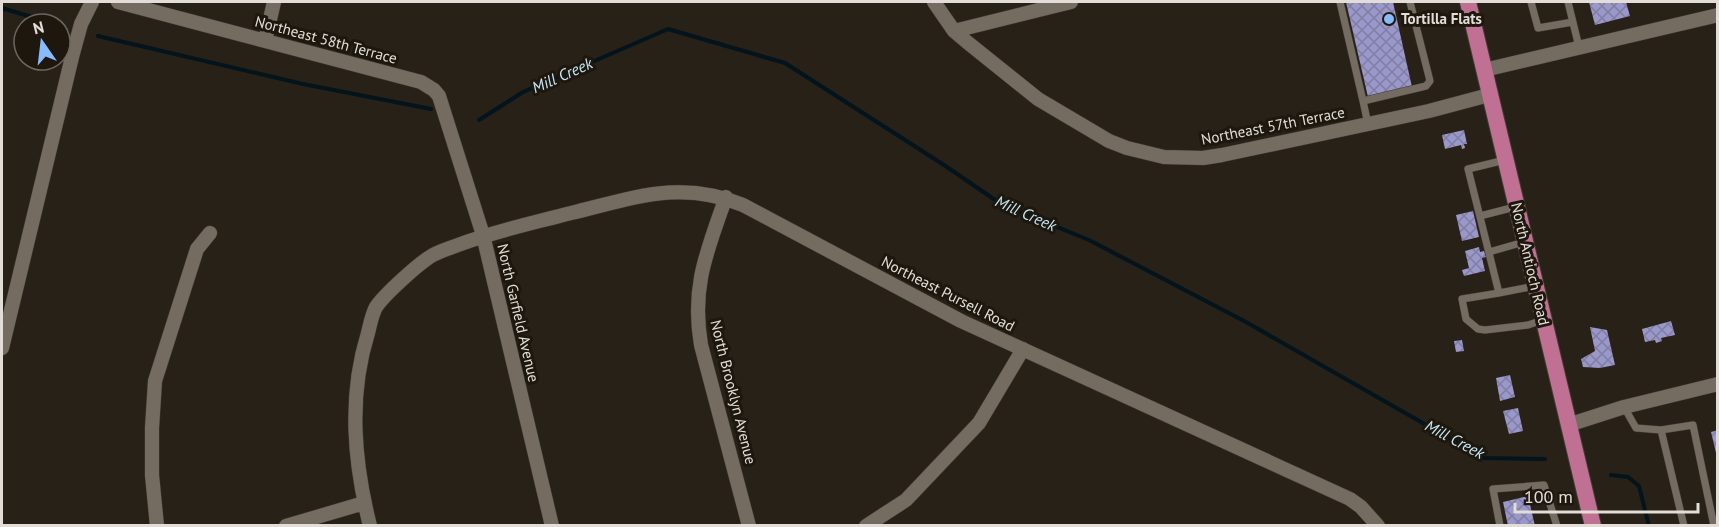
<svg xmlns="http://www.w3.org/2000/svg" width="1719" height="527" viewBox="0 0 1719 527" font-family="'PT Sans',sans-serif">
  <style>
    .lines { fill: none; stroke-linecap: round; stroke-linejoin: round }
    .stream { stroke: #03141c; stroke-width: 4 }
    .building { fill: url(#building-cross-hatch) }
    .service-casing { stroke: #423d36; stroke-width: 8 }
    .minor-casing { stroke: #423d36; stroke-width: 15 }
    .primary-casing { stroke: #423d36; stroke-width: 18 }
    .service { stroke: #746c61; stroke-width: 7 }
    .minor { stroke: #746c61; stroke-width: 14 }
    .primary { stroke: #c07093; stroke-width: 16 }
    .poi-dot { fill: #87bbfb; stroke: #1d170e; stroke-width: 2 }
    .labels { text-anchor: middle; stroke-width: 6; stroke-linejoin: round; paint-order: stroke }
    .poi-label { font-size: 15px; font-weight: bold; fill: #e2ddd7; stroke: #1d170e; text-anchor: start }
    .street-label { font-size: 15px; fill: #e2ddd7; stroke: #1d170e }
    .water-label { font-size: 16px; font-style: italic; fill: #c5e7f7; stroke: #1d170e }
  </style>
  <defs>
    <pattern id="building-cross-hatch" width="8" height="8" patternUnits="userSpaceOnUse" patternTransform="scale(1.5)"><rect width="8" height="8" fill="#9a97ca"/><path d="M0 0l8 8M0 8l8-8" fill="none" stroke="#807ea1"/></pattern>
  </defs>
  <rect width="100%" height="100%" fill="#272117"/>
  <g class="lines">
    <path class="stream" d="M2,8L55,24
      M98,36L303,84L431,109
      M479,120L523,92L668,29L785,63L944,165L1001,204L1089,240L1246,322L1484,458L1545,459
      M1611,475L1628,477L1639,486L1649,526"/>
  </g>
  <path class="building" d="M1346,2H1393L1412,87L1368,97Z
    M1589,2H1626L1630,16L1595,25Z
    M1464,130L1467,144H1464L1465,148L1462,149L1461,145L1445,149L1442,135Z
    M1473,211L1479,237L1462,241L1456,215Z
    M1479,247L1480,252L1484,251L1486,257L1482,258L1485,271L1464,276L1462,270L1469,268L1465,251Z
    M1671,321L1675,335L1661,338L1662,341L1656,343L1655,340L1645,342L1642,329Z
    M1590,327L1607,330L1615,365L1600,368L1583,367L1581,359L1595,351Z
    M1462,340L1464,351L1456,352L1454,341Z
    M1510,375L1515,397L1500,401L1496,378Z
    M1518,408L1523,431L1509,434L1503,411Z
    M1718,430V457H1717L1711,432Z
    M1528,496L1535,526H1508L1503,502Z"/>
  <g class="lines">
    <g class="service-casing">
      <path id="service" d="M1340,2L1363,101L1426,86L1430,81L1410,2
        M1531,2L1538,28L1573,22
        M1568,2L1579,47
        M1363,101L1368,124
        M1505,160L1468,169L1499,293L1535,286
        M1480,216L1515,207
        M1489,252L1524,242
        M1499,293L1462,299L1466,319L1478,329L1485,330L1528,325L1543,320
        M1624,407L1636,428L1661,430L1693,425L1714,526
        M1661,430L1684,526
        M1500,526L1493,489L1544,485L1557,526"/>
    </g>
    <g class="minor-casing">
      <path id="minor" d="M118,2L421,82L434,90L439,96L483,235L552,526
        M934,2L954,31L967,42L1038,99L1109,141L1127,148L1164,157L1203,158L1222,155L1429,111L1489,95
        M954,31L1071,2
        M265,41L274,2
        M1484,70L1718,15
        M726,197C707,251 691,287 701,345L749,526
        M2,348L72,57L81,24L92,2
        M1568,425L1624,407L1718,384
        M157,526L152,475V428L155,381L197,249L210,233
        M286,526L364,503
        M370,526C354,462 348,397 368,333C370,325 372,314 376,307C385,294 419,263 433,255C440,251 450,248 458,245C495,231 533,223 571,213C634,198 680,179 743,205L961,321L1350,499L1361,507L1378,526
        M866,526L906,500L979,423L1023,349"/>
    </g>
    <g class="primary-casing">
      <path id="primary" d="M1468,2L1593,526"/>
    </g>
    <use href="#service" class="service"/>
    <use href="#minor" class="minor"/>
    <use href="#primary" class="primary"/>
  </g>
  <circle class="poi-dot" cx="1389" cy="19" r="6"/>
  <g class="labels">
    <g class="poi-label">
      <text x="1401" y="24">Tortilla Flats</text>
    </g>
    <g class="street-label">
      <text transform="translate(326 40) rotate(15)" y="5">Northeast 58th Terrace</text>
      <text transform="translate(1273 126) rotate(-11)" y="5">Northeast 57th Terrace</text>
      <text transform="translate(1530 264) rotate(77)" y="5">North Antioch Road</text>
      <text transform="translate(948 294) rotate(27)" y="5">Northeast Pursell Road</text>
      <text transform="translate(518 313) rotate(77)" y="5">North Garfield Avenue</text>
      <text transform="translate(733 392) rotate(76)" y="5">North Brooklyn Avenue</text>
    </g>
    <g class="water-label">
      <text transform="translate(562 75) rotate(-24)" y="6">Mill Creek</text>
      <text transform="translate(1026 213) rotate(24)" y="6">Mill Creek</text>
      <text transform="translate(1455 439) rotate(28)" y="6">Mill Creek</text>
    </g>
  </g>
  <rect width="1719" height="527" fill="none" stroke="#e2ddd7" stroke-width="6"/>
  <g transform="translate(42 42) rotate(346)"><circle r="28" fill="#1d170e" stroke="#6c665e" stroke-width="1.5"/>
  <path d="M0-4.5L10 22L0 15L-10 22Z" fill="#87bbfb"/>
  <text y="-9" font-size="16" font-weight="bold" text-anchor="middle" fill="#e2ddd7">N</text>
  </g>
  <path d="M1515 503v9h183v-9" fill="none" stroke="#e2ddd7" stroke-width="3"/>
  <text x="1524" y="503" font-size="18" fill="#e2ddd7" stroke="#1d170e" stroke-width="4.5" paint-order="stroke">100 m</text>
</svg>
